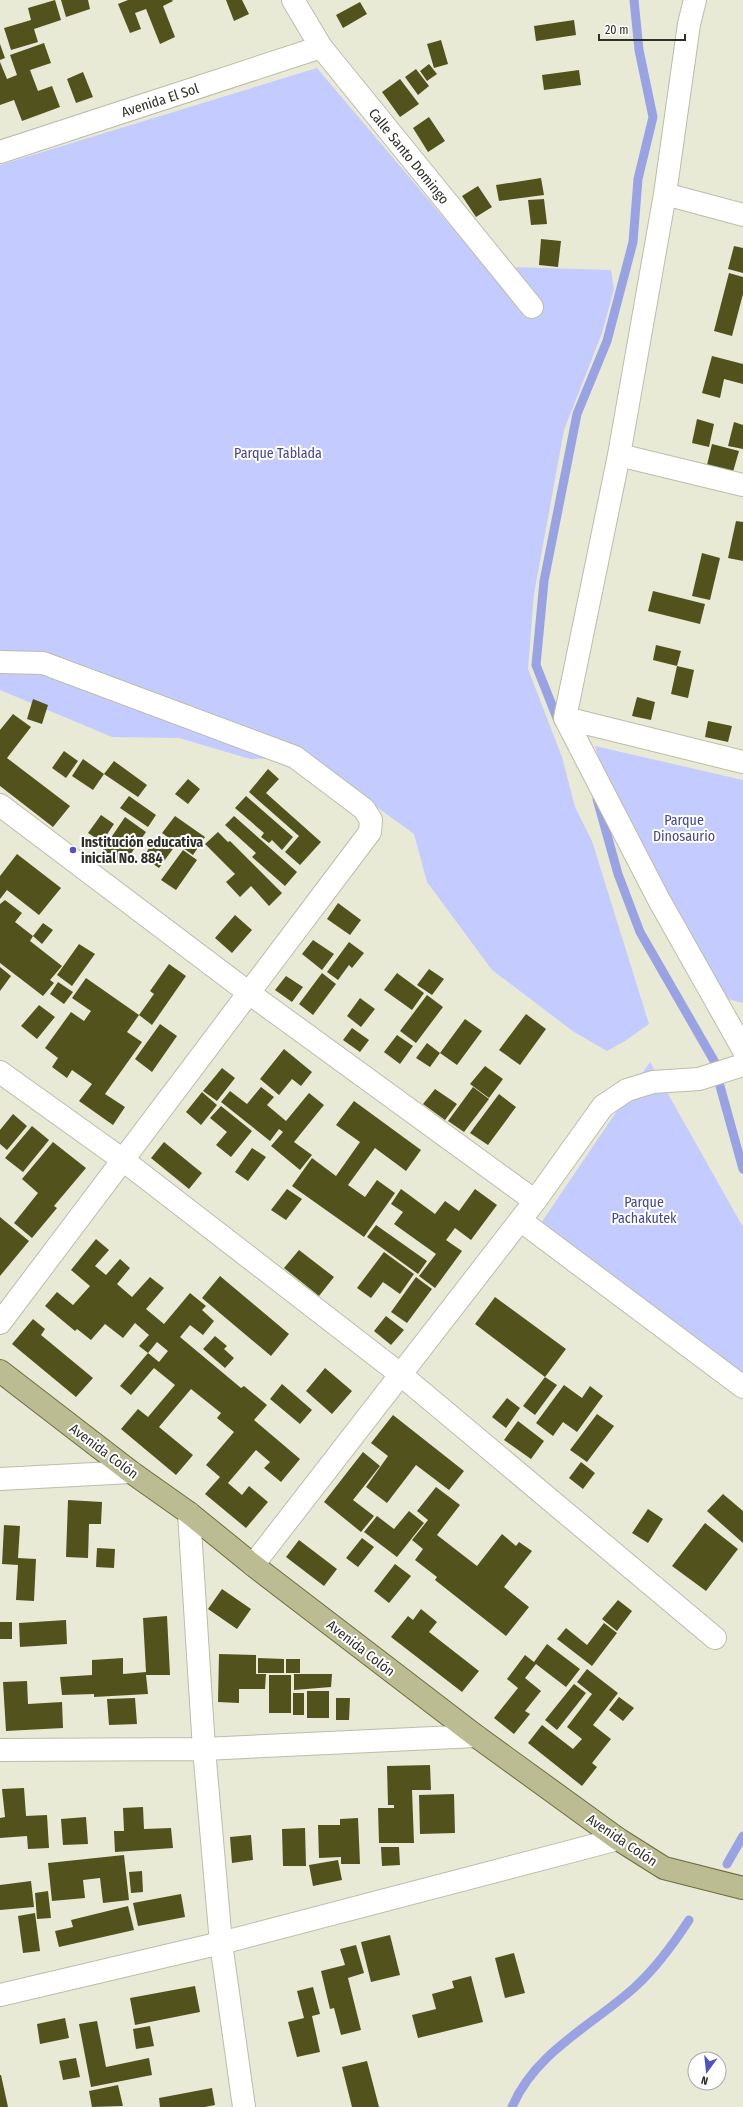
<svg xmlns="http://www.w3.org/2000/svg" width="743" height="2107" viewBox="0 0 743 2107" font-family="'Fira Sans Condensed',sans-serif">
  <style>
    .green { fill: #c4ccff }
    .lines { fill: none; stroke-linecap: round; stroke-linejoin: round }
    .stream { stroke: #99a3e4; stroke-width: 9 }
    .building { fill: #52531c }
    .minor-casing { stroke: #bcbda9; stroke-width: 24 }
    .major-casing { stroke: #6c6d3d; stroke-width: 24 }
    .minor { stroke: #fff; stroke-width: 22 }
    .major { stroke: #bbbc92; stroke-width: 22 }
    .poi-dot { fill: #5051c7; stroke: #fff; stroke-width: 1.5 }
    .labels { text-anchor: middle; stroke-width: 4; stroke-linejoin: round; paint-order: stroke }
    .street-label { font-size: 14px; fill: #2e2f27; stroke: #fff }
    .park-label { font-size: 14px; fill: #434795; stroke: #fff }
    .poi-label { font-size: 14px; font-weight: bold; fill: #2e2f27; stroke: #fff; text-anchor: start }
  </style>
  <rect width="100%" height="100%" fill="#e8ead5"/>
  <path class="green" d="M317,68L481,262L510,267L611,270L614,289L602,333L564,430L534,594L528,669L562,757L575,807L592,841L649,1024L625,1041L607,1051L574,1032L492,970L427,882L414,834L309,758L250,759L179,738L112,737L0,690V165Z
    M595,746L743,780V1003L716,996L638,880Z
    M650,1062L743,1227V1390L539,1226Z"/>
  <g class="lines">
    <path class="stream" d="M559,723L536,665L544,581L577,414L607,341L633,242L638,179L653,117L639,50L634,0
      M597,799L618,874L640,932L717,1066
      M720,1086L743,1169
      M727,1864L743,1836
      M512,2107C536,2051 592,2026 635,1987C656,1968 674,1943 689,1920"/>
  </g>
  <path class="building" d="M55,0L61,20L34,29L38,42L11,50L4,28L31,20L28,8Z
    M61,0H88L90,9L66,17Z
    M128,0H172L173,1L163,6L175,37L160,44L146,9L135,13L141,29L130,33L118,4Z
    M226,0H242L249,14L234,21Z
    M360,2L367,14L343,28L336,15Z
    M574,20L576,35L536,41L534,26Z
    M441,40L448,64L434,68L427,44Z
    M44,43L51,63L30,70L38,91L52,86L60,107L22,121L14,100L0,105V62L7,79L17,75L10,55Z
    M0,44L5,58L0,60Z
    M429,64L437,74L427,81L420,71Z
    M416,69L429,86L418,95L405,77Z
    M579,70L581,85L544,90L542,75Z
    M83,72L93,97L76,103L67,79Z
    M400,79L419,104L400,117L382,92Z
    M429,117L445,141L428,152L413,128Z
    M541,178L544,195L499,201L496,185Z
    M478,186L492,207L476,217L462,196Z
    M544,199L547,224L531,225L528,200Z
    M541,239L561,241L558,267L539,265Z
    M734,246L743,248V273L728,269Z
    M729,273L743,277V294L732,336L714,331Z
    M712,356L743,364V384L724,379L720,398L702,393Z
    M697,419L714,424L709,447L692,443Z
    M734,422L743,425V449L728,446Z
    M712,444L739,451L733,472L707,465Z
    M736,521L743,522V561L728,558Z
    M702,553L720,558L710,600L692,596Z
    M653,591L705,604L700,624L648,611Z
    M656,645L681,651L677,666L653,660Z
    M677,666L694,670L688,698L671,694Z
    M637,697L655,702L651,720L632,716Z
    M33,699L48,705L42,724L27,719Z
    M13,714L31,727L7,758L70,806L53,827L0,786V730Z
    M708,721L732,726L728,742L705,737Z
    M64,751L78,761L66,778L52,768Z
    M83,759L104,774L93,790L72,776Z
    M114,761L147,785L138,797L104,774Z
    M268,769L279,779L266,793L321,842L300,865L285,852L299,836L249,792Z
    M188,779L200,789L188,804L175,794Z
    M129,796L156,815L148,827L120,808Z
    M246,796L293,837L282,850L272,840L269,843L261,837L264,833L235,808Z
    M101,815L114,824L102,842L88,833Z
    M175,816L205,837L193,855L162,833Z
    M234,816L297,872L285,886L252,857L256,853L225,825Z
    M125,817L146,832L123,865L102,851Z
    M218,832L228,842L230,841L282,893L269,906L251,886L240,897L226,882L235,874L205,844Z
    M158,835L175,846L159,868L143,857Z
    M183,850L197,860L176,890L161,880Z
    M17,854L61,888L39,915L7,890L0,899V876Z
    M5,900L22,913L15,922L33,936L30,941L62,966L50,980L54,983L43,996L0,963V904Z
    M338,903L361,920L350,935L327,919Z
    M235,915L252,930L232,953L215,938Z
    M43,923L53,930L42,944L33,936Z
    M313,940L334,954L322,970L302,954Z
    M349,942L364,953L352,968L349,965L338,980L327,972Z
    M79,944L95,954L72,986L57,975Z
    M169,964L186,976L152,1025L139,1015L154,994L150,991Z
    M0,967L11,976L0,991Z
    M429,969L444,979L432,995L417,985Z
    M322,973L336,984L313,1015L299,1004Z
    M397,973L424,993L412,1010L384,990Z
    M286,976L303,987L292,1002L275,990Z
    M86,978L139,1015L127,1032L142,1042L105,1094L125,1107L113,1125L79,1101L92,1084L72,1070L67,1078L52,1067L58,1058L45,1048L71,1012L84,1021L91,1011L72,998Z
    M58,982L73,992L64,1004L50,994Z
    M427,995L443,1007L416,1043L400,1031Z
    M360,998L375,1009L361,1027L347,1016Z
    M39,1005L55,1017L37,1039L21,1026Z
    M526,1014L546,1029L520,1065L499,1050Z
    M465,1019L482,1031L457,1065L440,1053Z
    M160,1024L177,1036L152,1072L135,1059Z
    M352,1028L369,1040L360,1052L343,1040Z
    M397,1035L413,1046L400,1064L384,1052Z
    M427,1043L440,1053L430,1067L416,1058Z
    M284,1049L312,1072L301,1086L292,1079L279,1095L260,1079Z
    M485,1066L503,1079L489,1098L470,1084Z
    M222,1068L235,1078L217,1101L203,1091Z
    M261,1087L274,1097L267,1105L286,1121L309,1093L324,1105L294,1142L312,1155L300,1170L271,1146L283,1132L279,1129L270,1141L221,1102L230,1091L247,1104Z
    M473,1087L489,1099L464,1132L448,1121Z
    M435,1089L457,1104L445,1120L423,1104Z
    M202,1092L217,1105L201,1125L186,1112Z
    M499,1094L516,1107L488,1145L470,1133Z
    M354,1101L421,1150L406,1171L375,1148L348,1185L365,1197L377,1180L395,1193L364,1237L292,1186L312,1158L336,1176L360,1142L336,1125Z
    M221,1106L252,1131L231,1157L216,1145L227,1132L210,1118Z
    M13,1114L27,1126L7,1150L0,1144V1130Z
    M32,1126L49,1140L23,1172L5,1158Z
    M53,1142L86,1168L54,1206L57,1208L32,1238L14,1223L38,1193L22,1179Z
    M164,1142L202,1173L189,1189L151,1158Z
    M252,1148L266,1157L248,1181L235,1172Z
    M287,1189L302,1199L286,1220L271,1210Z
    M401,1189L435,1214L445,1201L459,1211L475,1189L497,1205L471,1240L455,1228L446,1240L462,1251L435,1288L419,1276L436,1254L394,1224L403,1212L391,1204Z
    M0,1217L29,1241L0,1276Z
    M376,1225L427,1261L418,1274L367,1237Z
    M96,1239L109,1250L95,1266L106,1275L120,1259L130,1268L117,1284L132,1297L150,1277L164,1288L146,1309L164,1324L190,1293L206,1306L202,1310L214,1321L203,1335L190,1325L180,1337L241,1388L244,1386L267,1405L254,1420L300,1459L281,1482L264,1468L270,1462L256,1450L228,1483L242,1495L249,1486L268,1502L246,1528L205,1494L220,1477L206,1465L234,1432L217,1418L221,1413L191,1389L159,1427L193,1455L176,1475L121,1429L138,1409L148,1417L175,1385L154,1368L131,1395L120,1386L148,1353L159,1362L168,1351L157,1342L148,1353L139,1346L149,1335L135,1323L123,1338L105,1324L91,1340L77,1329L75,1331L45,1306L57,1292L73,1305L90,1286L71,1270Z
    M299,1250L334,1277L319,1296L284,1268Z
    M384,1252L414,1274L400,1294L383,1282L371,1298L357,1288Z
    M220,1276L289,1334L271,1356L202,1298Z
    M416,1277L432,1289L407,1323L391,1312Z
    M495,1297L566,1349L545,1377L475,1324Z
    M386,1316L404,1330L391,1345L374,1331Z
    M33,1319L45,1329L41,1335L93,1378L76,1397L12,1344Z
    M215,1336L227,1346L224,1349L234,1358L225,1368L203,1349Z
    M325,1368L352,1391L332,1414L306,1391Z
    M545,1377L557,1385L535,1415L523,1406Z
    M282,1384L312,1410L300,1424L270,1399Z
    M564,1385L582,1398L590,1386L603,1396L577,1432L563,1422L553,1436L536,1423Z
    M507,1398L520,1408L506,1428L492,1417Z
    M597,1414L614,1426L587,1462L570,1450Z
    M393,1415L464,1471L449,1490L416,1465L387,1503L366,1487L388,1456L371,1443Z
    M518,1421L544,1441L531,1459L504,1440Z
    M363,1452L380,1466L353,1500L374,1516L361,1532L324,1502Z
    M581,1462L595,1473L583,1489L569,1478Z
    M436,1487L460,1505L437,1535L477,1566L502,1534L516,1546L519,1542L532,1551L504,1587L529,1607L506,1636L435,1580L437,1577L415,1560L423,1549L412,1540L428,1520L417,1511Z
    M723,1494L743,1511V1543L707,1511Z
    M68,1500L102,1502L101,1524H89L88,1558L66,1557Z
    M648,1509L663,1519L648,1543L632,1533Z
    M409,1511L424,1523L397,1557L364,1532L377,1516L394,1529Z
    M705,1523L738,1549L706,1591L672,1566Z
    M4,1525L20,1526L18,1558L36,1559L34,1601L16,1600L18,1565L2,1564Z
    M362,1538L374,1547L358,1567L346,1558Z
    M299,1540L337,1569L324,1586L286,1557Z
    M97,1548L115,1549L114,1568L96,1567Z
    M395,1564L411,1576L389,1603L374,1591Z
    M222,1589L251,1609L237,1629L208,1609Z
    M618,1600L632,1611L617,1631L602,1619Z
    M421,1609L437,1622L429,1632L479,1671L462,1692L391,1637L408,1616L413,1620Z
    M167,1616L170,1675H146L148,1694L94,1697V1694L62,1695L60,1677L92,1675V1660L123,1658V1674L146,1672L143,1618Z
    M66,1620L67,1644L20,1647L19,1623Z
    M0,1622H12V1639H0Z
    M604,1623L617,1633L592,1666L557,1639L566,1628L587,1645Z
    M547,1644L580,1669L566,1687L536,1664L525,1678L541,1691L525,1711L530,1714L514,1734L494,1718L518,1688L507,1679L525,1655L534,1662Z
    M219,1654L256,1655V1674H266L265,1689H239V1703L218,1702Z
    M258,1658L284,1659V1673H258Z
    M286,1659H300V1673H286Z
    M587,1669L618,1693L593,1725L611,1739L592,1763L597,1767L582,1786L528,1743L542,1725L573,1749L582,1739L567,1727L592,1694L577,1682Z
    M294,1674H332L331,1687L294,1690Z
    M269,1675H291V1713H269Z
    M27,1681L28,1704L62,1702L63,1728L6,1731L3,1682Z
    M574,1684L586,1693L557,1730L545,1720Z
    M307,1691H329V1718H307Z
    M293,1693H304V1715H293Z
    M619,1697L634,1708L623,1721L609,1710Z
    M135,1698L137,1724L109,1725L107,1699Z
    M336,1698H350L349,1720H336Z
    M430,1765L431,1790H412L414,1843H379L378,1808H394V1805H388L387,1766Z
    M24,1788L26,1816L47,1815L49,1848L28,1849L27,1836L0,1838V1818L5,1817L2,1789Z
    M454,1794L455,1833L420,1834L419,1795Z
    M143,1807L144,1829L171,1828L173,1848L115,1852L114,1831H124L123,1808Z
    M86,1817L88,1844L63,1845L61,1819Z
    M358,1818L360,1864H341V1857L319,1858L318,1825H340V1819Z
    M305,1828L306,1866H283L282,1829Z
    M251,1835L253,1860L232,1863L230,1837Z
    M381,1847H399L400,1865L382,1866Z
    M124,1855L129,1900L103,1903L100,1878L83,1880L85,1898L52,1901L48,1863Z
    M338,1860L342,1880L313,1886L309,1865Z
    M142,1871L143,1892L131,1893L129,1872Z
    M31,1881L34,1907L0,1910V1885Z
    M48,1891L51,1918L37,1919L35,1893Z
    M181,1894L185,1917L138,1926L133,1903Z
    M128,1906L134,1930L59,1947L55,1931L73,1927L71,1920Z
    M35,1913L40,1951L23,1953L18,1916Z
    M390,1935L400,1975L371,1982L361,1942Z
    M356,1945L364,1973L348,1978L361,2030L341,2035L334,2008L330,2009L321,1971L345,1965L340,1949Z
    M514,1953L525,1993L505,1998L495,1958Z
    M471,1976L483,2022L418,2038L412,2015L436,2009L432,1994L454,1988L452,1981Z
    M195,1986L200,2012L135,2025L130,1998Z
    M313,1987L320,2014L312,2016L320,2052L297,2057L288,2022L304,2018L297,1991Z
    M65,2018L69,2038L40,2044L37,2024Z
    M97,2021L106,2067L149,2058L152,2075L91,2087L79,2024Z
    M150,2026L154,2046L136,2049L133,2029Z
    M76,2058L80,2077L63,2080L59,2061Z
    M367,2061L379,2107H352L342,2067Z
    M0,2075H1L8,2107H0Z
    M118,2085L123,2106L92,2107L89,2091Z
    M212,2088L215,2105L205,2107H160L159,2098Z"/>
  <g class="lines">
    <g class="minor-casing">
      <path id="minor" d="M293,0L321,47L532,307
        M0,152L321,47
        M665,194L743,215
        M619,455L665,194L689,24L695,0
        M743,485L619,455L565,718L659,900L743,1049
        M0,662L43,663L295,757L364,809L371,820L370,832L0,1323
        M565,718L743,762
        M0,805L249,993L535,1201
        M0,1072L123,1160L400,1374L715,1638
        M520,1220L743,1387
        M0,1479L131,1472
        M189,1513L204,1749L221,1943L244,2107
        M253,1565L535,1201L603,1106L627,1090L653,1082L699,1079L743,1065
        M0,1750L204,1749L476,1736
        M0,1995L221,1943L618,1839"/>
    </g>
    <g class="major-casing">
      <path id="major" d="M0,1371L131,1472L189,1513L253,1565L476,1736L618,1839L664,1868L743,1888"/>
    </g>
    <use href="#minor" class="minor"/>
    <use href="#major" class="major"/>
  </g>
  <circle class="poi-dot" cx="73" cy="850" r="4"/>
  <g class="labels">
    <g class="street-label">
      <text transform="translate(160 100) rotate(-18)" y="5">Avenida El Sol</text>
      <text transform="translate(409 156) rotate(51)" y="5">Calle Santo Domingo</text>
      <text transform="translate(104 1451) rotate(37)" y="5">Avenida Colón</text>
      <text transform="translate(361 1648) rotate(38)" y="5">Avenida Colón</text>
      <text transform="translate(622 1840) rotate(34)" y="5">Avenida Colón</text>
    </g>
    <g class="park-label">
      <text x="278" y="458">Parque Tablada</text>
      <text x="684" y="825">Parque<tspan x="684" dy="16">Dinosaurio</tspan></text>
      <text x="644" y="1207">Parque<tspan x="644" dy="16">Pachakutek</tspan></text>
    </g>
    <g class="poi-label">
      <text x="81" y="847">Institución educativa<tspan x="81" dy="16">inicial No. 884</tspan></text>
    </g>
  </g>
  <g transform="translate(707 2071) rotate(195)"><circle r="19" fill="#ffffff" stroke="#abaca9"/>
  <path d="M0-3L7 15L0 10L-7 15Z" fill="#5051c7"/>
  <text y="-6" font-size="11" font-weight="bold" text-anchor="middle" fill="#2e2f27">N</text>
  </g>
  <path d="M599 34v6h86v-6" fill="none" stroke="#2e2f27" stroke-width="2"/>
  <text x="605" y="34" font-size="12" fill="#2e2f27" stroke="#ffffff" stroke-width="3" paint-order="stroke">20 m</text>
</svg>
